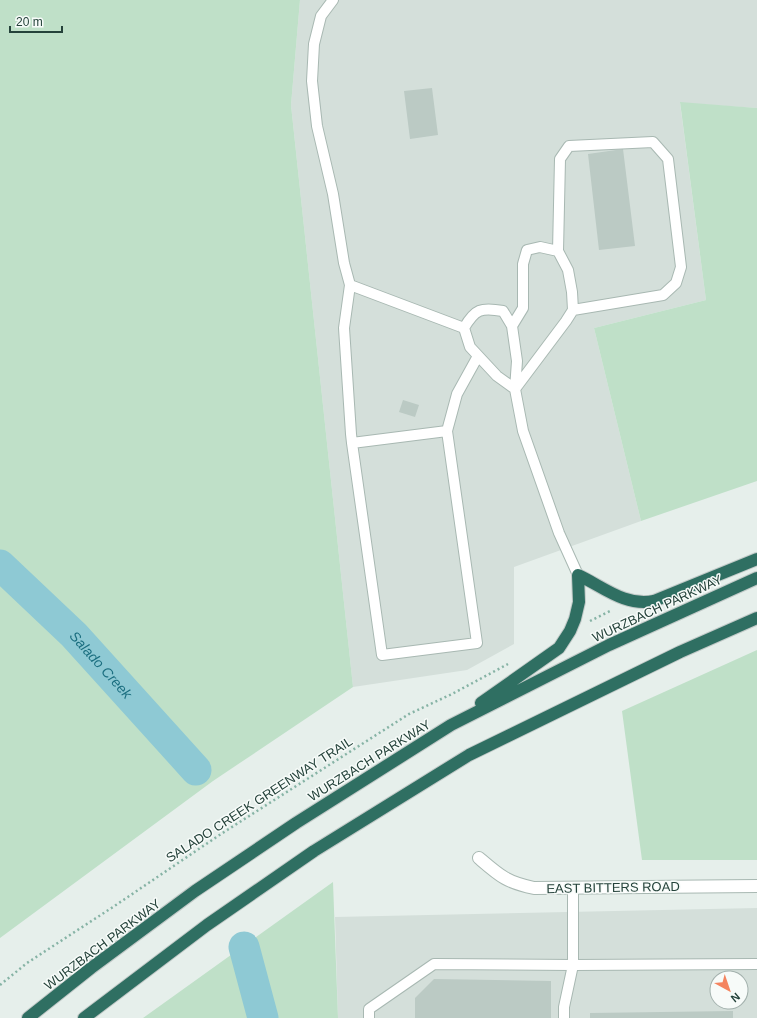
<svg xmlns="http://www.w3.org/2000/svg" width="757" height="1018" viewBox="0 0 757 1018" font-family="Helvetica,sans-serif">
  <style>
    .built { fill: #d4dfda; fill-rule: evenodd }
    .green { fill: #bfe0c8 }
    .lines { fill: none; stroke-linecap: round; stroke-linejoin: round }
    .river { stroke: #8ec9d4; stroke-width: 31 }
    .building { fill: #bbcac4 }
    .lane-casing { stroke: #a8b8b2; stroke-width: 12 }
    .street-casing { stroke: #a8b8b2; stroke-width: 14 }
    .highway-casing { stroke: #c2cac8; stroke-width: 14 }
    .path { stroke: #86b3a5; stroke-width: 2.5; stroke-dasharray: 2 3; stroke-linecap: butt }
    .lane { stroke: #fff; stroke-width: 10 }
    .street { stroke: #fff; stroke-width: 12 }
    .highway { stroke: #2f6f62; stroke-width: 12 }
    .labels { text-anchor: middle; stroke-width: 3; stroke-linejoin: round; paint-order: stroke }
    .street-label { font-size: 13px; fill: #24423a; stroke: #f7fbf9 }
    .water-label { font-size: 14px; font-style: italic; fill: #1c6f80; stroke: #f7fbf9 }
  </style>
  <rect width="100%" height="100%" fill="#e6efeb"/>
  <path class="built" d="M300,0H757V108L680,103L706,300L594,328L641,521L514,567V644L467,670L353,687L291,105Z
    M757,908V1018H338L335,917ZM717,978H741V1002H717Z"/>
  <path class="green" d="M0,0H300L291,105L353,687L213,781L0,938Z
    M680,102L757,108V481L641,521L594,328L706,300Z
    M757,650V860H642L622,711Z
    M333,882L338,1018H143Z"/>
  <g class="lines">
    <g class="river">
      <path id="s1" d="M0,565L74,635L196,770"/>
      <path d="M244,947L263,1018"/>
    </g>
  </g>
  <path class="building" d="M432,88L438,135L410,139L404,91Z
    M623,149L635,246L599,250L588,154Z
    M403,400L419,405L415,417L399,412Z
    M434,979L551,981V1018H415V998Z
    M733,1011V1018H590V1013Z"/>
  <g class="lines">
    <g class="lane-casing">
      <path id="lane" d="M333,0L321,16L314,44L312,81L317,126L333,194L344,263L350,285L464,328
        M350,285L344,328L351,434L352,443L382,655L477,643L447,431L352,443
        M512,326L523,308V264L527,250L540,247L558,251
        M515,389L566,321L573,310L572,292L568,270L558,251L560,159L569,146L653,142L668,159L681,267L676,283L663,295L573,310
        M515,389L497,376L470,347L464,328C475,309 481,307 503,311L512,326L517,361L515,389L523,431L559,533L578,575
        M447,431L457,394L478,356
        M369,1018V1009L434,964L573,965L757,964
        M564,1018V1007L573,965V887"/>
    </g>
    <g class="street-casing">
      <path id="street" d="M479,858C500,876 506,882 534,888L757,886"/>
    </g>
    <g class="highway-casing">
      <path id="highway" d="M481,703L559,648L570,631L575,619L579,602L578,575C602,586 625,607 654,601L757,559
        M28,1018L91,968L195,891L296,823L451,725L609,645L757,578
        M84,1018L207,925L314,851L469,755L680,652L757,618"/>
    </g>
    <path class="path" d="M590,621L612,610
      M0,985L27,963L113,907L221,834L409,714L452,694L508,664"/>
    <use href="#lane" class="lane"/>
    <use href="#street" class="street"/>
    <use href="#highway" class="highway"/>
  </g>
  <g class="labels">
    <g class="street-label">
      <text transform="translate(657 608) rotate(-25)" y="5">WURZBACH PARKWAY</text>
      <text transform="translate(369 760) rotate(-32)" y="5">WURZBACH PARKWAY</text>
      <text transform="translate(259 799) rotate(-33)" y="5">SALADO CREEK GREENWAY TRAIL</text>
      <text transform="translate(613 887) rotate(-1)" y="5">EAST BITTERS ROAD</text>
      <text transform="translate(102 944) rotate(-37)" y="5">WURZBACH PARKWAY</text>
    </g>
    <g class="water-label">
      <text dy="5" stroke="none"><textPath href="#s1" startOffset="142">Salado Creek</textPath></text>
    </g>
  </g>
  <g transform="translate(729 990) rotate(140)"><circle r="19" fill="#f7fbf9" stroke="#a3b1ad"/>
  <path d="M0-3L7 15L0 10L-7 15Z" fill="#f4845f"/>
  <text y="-6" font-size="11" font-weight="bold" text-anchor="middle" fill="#24423a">N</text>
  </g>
  <path d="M10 26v6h52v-6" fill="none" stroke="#24423a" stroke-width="2"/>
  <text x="16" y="26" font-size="12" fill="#24423a" stroke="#f7fbf9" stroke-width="3" paint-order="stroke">20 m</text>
</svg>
